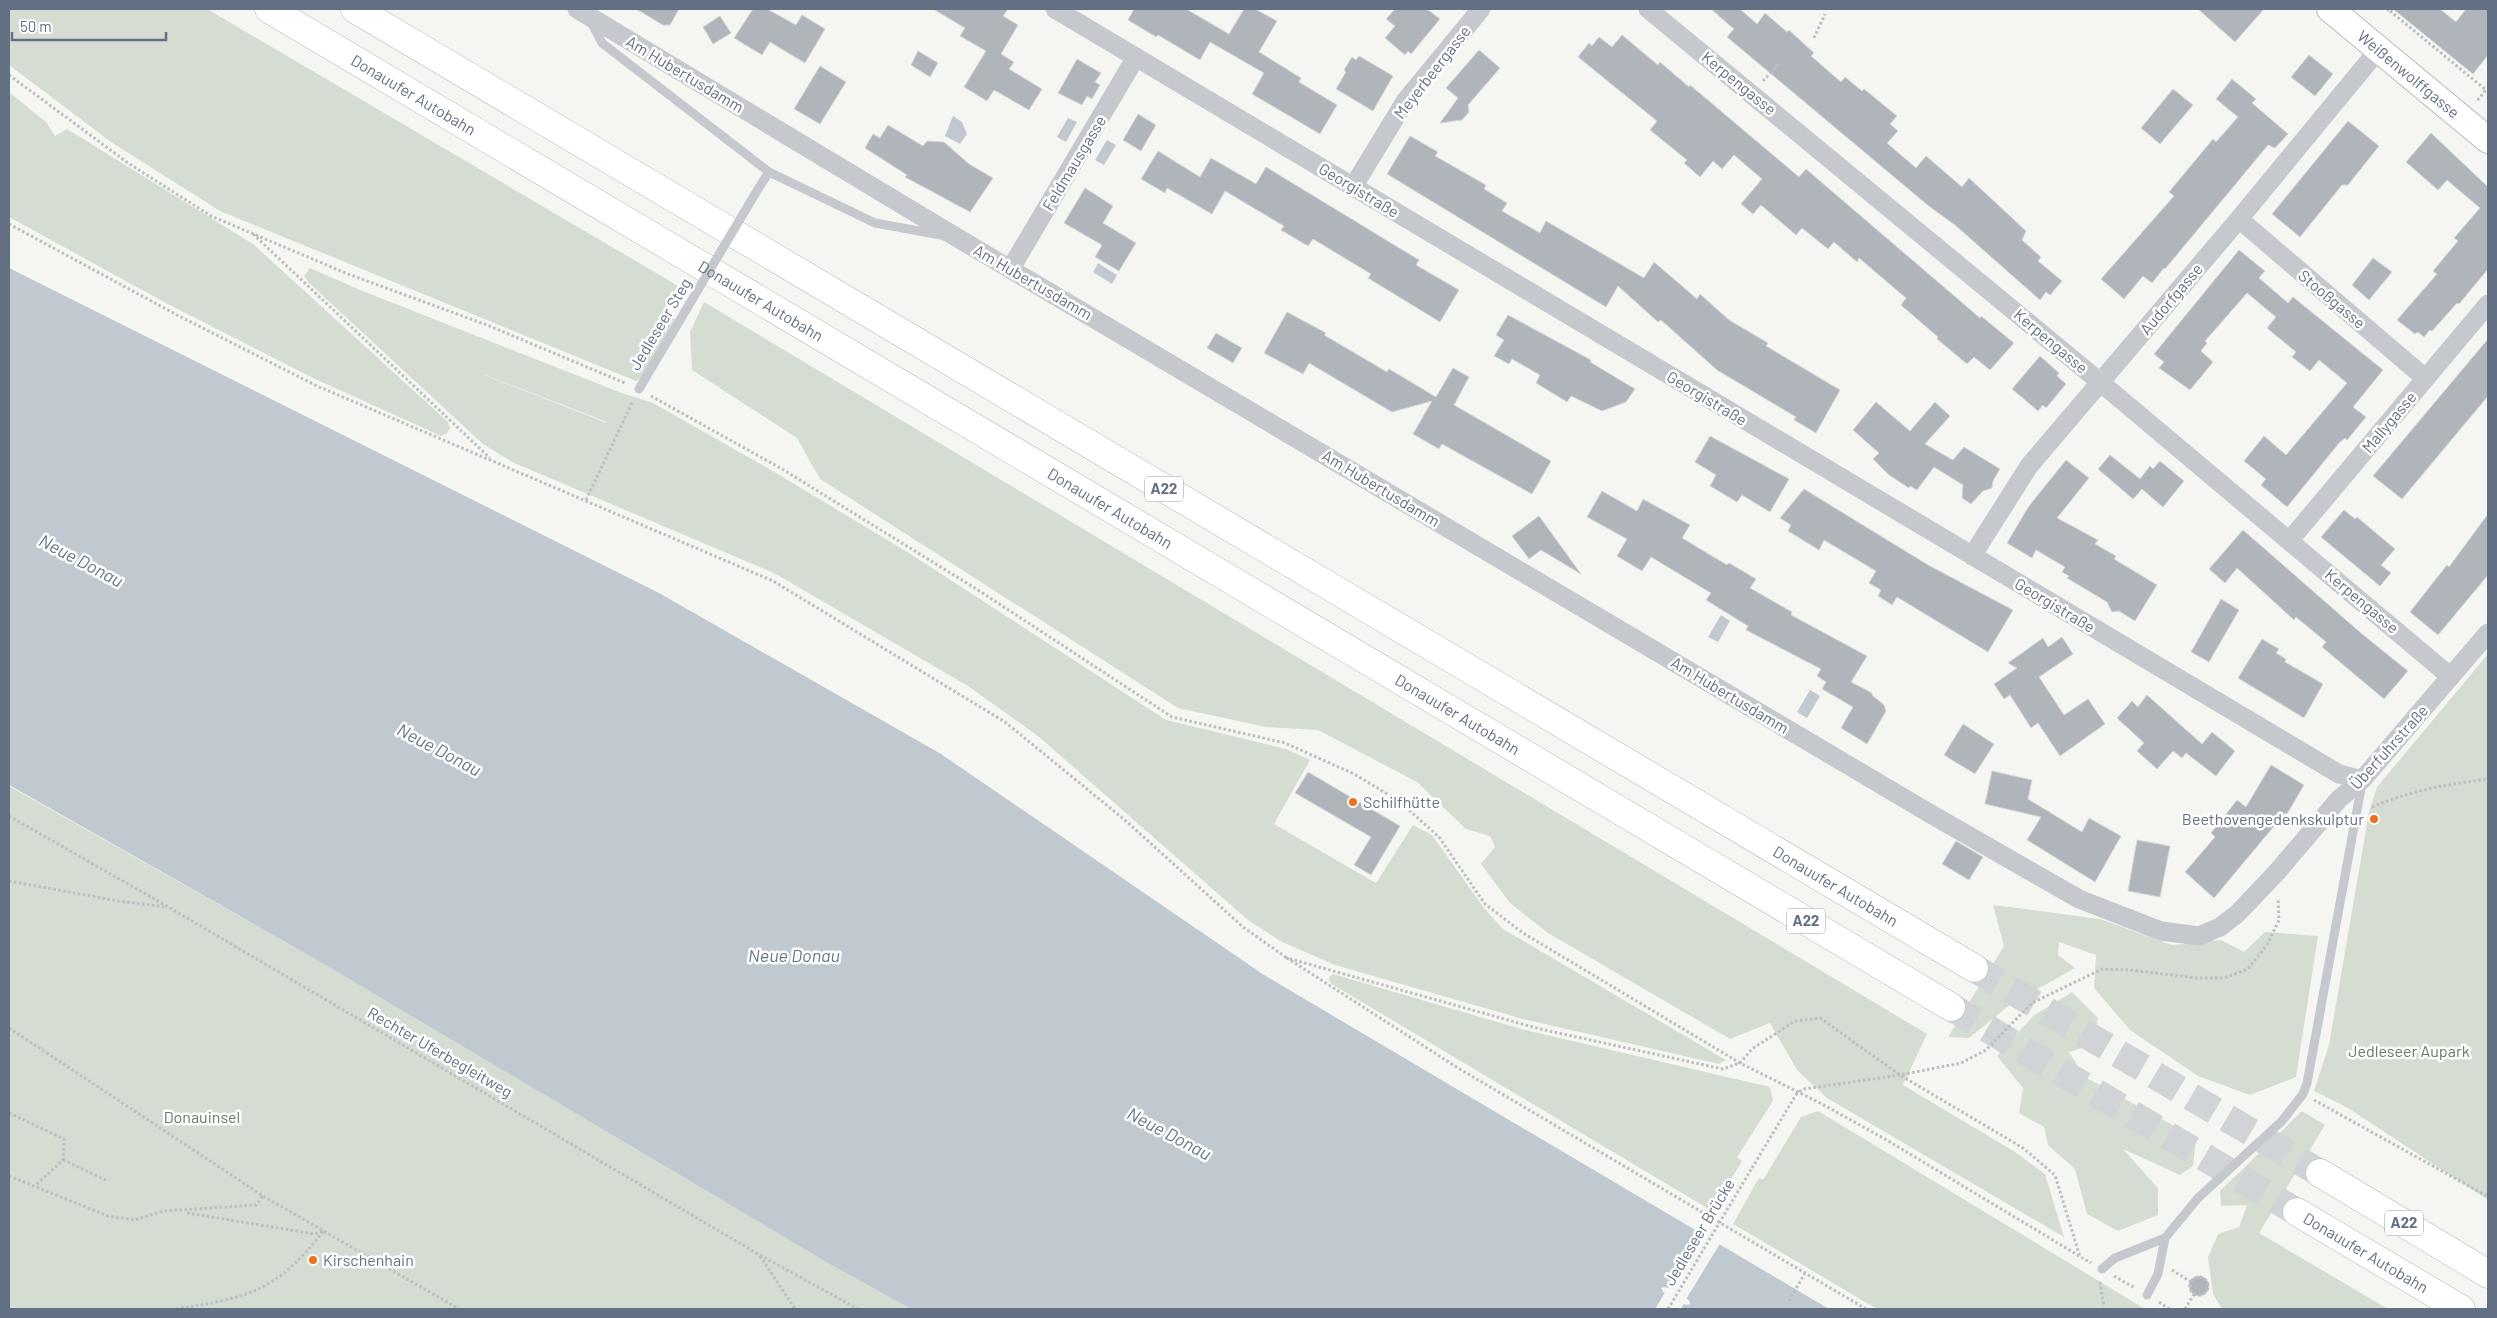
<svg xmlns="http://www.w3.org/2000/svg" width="2497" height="1318" viewBox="0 0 2497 1318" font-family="Barlow,sans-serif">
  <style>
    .green { fill: #d5ddd3; fill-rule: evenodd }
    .water { fill: #c1c9d0; fill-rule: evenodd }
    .pier { fill: #f5f6f2 }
    .building { fill: #b0b5bc; stroke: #d7d7d4 }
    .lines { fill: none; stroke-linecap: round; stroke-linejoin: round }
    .highway-tunnel { stroke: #d0d4d6; stroke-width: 28; stroke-dasharray: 28 14; stroke-linecap: butt }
    .secondary-casing { stroke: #b7bbc0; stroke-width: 28 }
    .highway-casing { stroke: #b5b8bc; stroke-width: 29 }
    .path { stroke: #bcbec1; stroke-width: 3; stroke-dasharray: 2.5 2.5; stroke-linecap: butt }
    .lane { stroke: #c5c8cc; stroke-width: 9 }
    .street { stroke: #c5c8cc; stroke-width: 19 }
    .secondary { stroke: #fff; stroke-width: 26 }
    .highway { stroke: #fff; stroke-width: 28 }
    .path-bridge { stroke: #bcbec1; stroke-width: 3; stroke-dasharray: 2.5 2.5; stroke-linecap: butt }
    .lane-bridge { stroke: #c5c8cc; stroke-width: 9 }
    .poi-dot { fill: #ec711c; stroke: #fff; stroke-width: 2 }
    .labels { text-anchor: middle; stroke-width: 5; stroke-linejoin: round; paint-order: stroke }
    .shield { fill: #fff; stroke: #929ba9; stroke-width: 1 }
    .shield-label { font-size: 15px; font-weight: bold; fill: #637084 }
    .street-label { font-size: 16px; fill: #637084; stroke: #fff }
    .poi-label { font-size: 16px; fill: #637084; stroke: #fff; text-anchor: start }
    .park-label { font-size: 16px; fill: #637b62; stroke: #fff }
    .water-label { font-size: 18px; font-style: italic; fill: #637888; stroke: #fff }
  </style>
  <rect width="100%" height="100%" fill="#f5f6f2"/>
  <path class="green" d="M9,9H207L680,287L658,326L673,317L676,321L641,379L636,381L220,211L111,142L9,65Z
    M9,92L46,122L55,136L67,129L253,244L448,422L450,429L447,433L441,436L313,378L164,302L9,217Z
    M310,268L360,290L619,392L653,403L771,470L909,553L1166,720L1286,749L1310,760L1274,824L1376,883L1413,825L1432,835L1484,908L1503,929L1726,1060L1719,1064L1523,1019L1335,965L1282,942L1248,920L1038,736L968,686L774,573L512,462L483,444L309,283L304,276ZM484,375H485L607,422V423Z
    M704,302L1927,1034L1903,1085L2015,1152L2045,1174L2064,1237L1827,1098L1797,1070L1770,1023L1730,1039L1548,933L1510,903L1481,864L1495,847L1490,836L1466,829L1417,782L1318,730L1266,727L1178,708L820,479L797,438L692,370L690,332Z
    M2488,654V1200L2348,1108L2314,1091L2329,1045L2369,812L2377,787Z
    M9,786L310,956L833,1266L911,1309H9Z
    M1993,905L2100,919L2172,945L2221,940L2244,952L2265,932L2318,936L2296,1077L2250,1095L2198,1076L2130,1030L2094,988L2096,955L2059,942L2058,955L2075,968L2011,1004L1969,1038L1948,1037L2004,946Z
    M1333,974L1521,1029L1770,1087L1773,1101L1737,1157L1742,1161L1712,1211L1330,983L1329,977Z
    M2072,992L2098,1018L2092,1045L2069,1052L2085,1077L2196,1138L2193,1166L2180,1175L2123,1149L2158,1188V1215L2118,1231L2087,1214L2075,1169L2048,1145L2044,1127L2019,1113L2023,1088L1997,1056L2033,1016Z
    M1818,1111L2145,1309H1877L1733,1224L1759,1178L1763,1180L1801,1117Z
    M2302,1111L2325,1125L2259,1233L2388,1309H2222L2213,1294L2208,1257L2218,1234L2239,1227L2247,1205L2221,1206L2220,1191Z"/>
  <path class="water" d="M953,116L962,122L967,134L960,144L945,136Z
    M1068,118L1077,122L1066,142L1057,137Z
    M1107,140L1116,145L1104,165L1095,160Z
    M1098,263L1117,275L1112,284L1093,272Z
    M9,268L659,593L941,754L1264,975L1829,1309H911L833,1266L310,956L9,785ZM1666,1287L1689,1300L1690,1304L1686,1305L1663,1292L1661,1288Z
    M1721,615L1730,621L1718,642L1708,637Z
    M1810,690L1820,696L1807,718L1797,712Z"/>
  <path class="pier" d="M1702,1231L1721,1242L1685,1301L1667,1290Z
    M1666,1291L1685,1302L1681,1309H1655Z"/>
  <path class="building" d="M636,9H679L670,25H663Z
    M753,9H767L796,25L802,15L825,29L805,63L770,42L762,55L734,38Z
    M933,9H1008L1003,16L1018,25L1001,54L1014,62L1009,69L1042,89L1029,110L994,90L987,101L964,87L986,51L960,36L965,28Z
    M1134,9H1186L1229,34L1244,9H1255L1277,21L1259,52L1301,78L1299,82L1337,105L1320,134L1252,94L1264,73L1210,42L1200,60L1158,35L1156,37L1128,20Z
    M1395,9H1427L1440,19L1411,54L1408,51L1405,55L1385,38L1395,26L1386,19Z
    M1711,9H1740L1757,24L1765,13L1787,32L1789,30L1814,53L1811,56L1841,82L1845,77L1862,91L1864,89L1897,116L1890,124L1898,131L1887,143L1916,168L1926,156L1962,187L1969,178L2026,231L2022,240L2041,257L2038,261L2062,281L2050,295L2046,292L2040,300L1955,225L1930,207L1727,37L1734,29Z
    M2198,9H2264L2235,42Z
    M2393,9H2440L2456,22L2466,9H2488V55L2473,74Z
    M720,16L731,33L713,44L703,27Z
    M1622,35L1658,65L1660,62L1689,87L1690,85L1799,177L1806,169L1980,318L1981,316L2014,343L1990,370L1974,357L1967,364L1937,339L1938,337L1901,305L1906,298L1859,258L1857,262L1834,242L1828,249L1802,228L1796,235L1761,205L1753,214L1741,204L1762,179L1734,155L1722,169L1713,161L1700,177L1684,163L1687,160L1650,130L1657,121L1578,57L1589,43L1592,46L1599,37L1612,47Z
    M1479,50L1500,68L1468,105L1469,112L1462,120L1440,123L1458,98L1446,88Z
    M918,51L938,63L930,77L911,65Z
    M2309,55L2333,74L2315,96L2291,77Z
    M1359,56L1393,76L1373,111L1336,89L1346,72L1344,70L1352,57L1356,60Z
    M1077,59L1101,73L1095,82L1100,85L1092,99L1087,96L1082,105L1058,93Z
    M820,66L846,82L820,124L794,109Z
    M2232,79L2256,99L2252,103L2288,134L2275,148L2268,145L2165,269L2164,268L2152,283L2143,276L2124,299L2101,279L2174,196L2169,192L2213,139L2216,142L2238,117L2216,99Z
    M2173,89L2193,105L2160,144L2141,128Z
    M1138,114L1156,125L1141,151L1123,140Z
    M2348,121L2379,146L2348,185H2342L2300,237L2272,214Z
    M888,125L923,146L927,141L944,142L969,164L993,178L970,212L905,177L907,175L865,148L873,134L880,138Z
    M2431,133L2488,187V269L2459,304L2457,303L2432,331L2430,330L2424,337L2418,332L2415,334L2397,320L2437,274L2433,271L2458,241L2454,238L2480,208L2447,180L2438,190L2406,162Z
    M1410,136L1438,152L1435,156L1486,185L1484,189L1507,203L1502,211L1540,233L1546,221L1644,278L1654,262L1697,299L1700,294L1729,320L1768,343L1766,346L1840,390L1816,433L1794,420L1796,417L1717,370L1661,320L1658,322L1618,286L1606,307L1387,174Z
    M1158,151L1200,177L1211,158L1256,184L1266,167L1419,260L1416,265L1459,290L1440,322L1368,278L1371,274L1313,239L1308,246L1281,230L1284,226L1225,191L1212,214L1167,188L1165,193L1141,179Z
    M1085,188L1113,206L1103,223L1136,243L1119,271L1095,257L1102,245L1064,223Z
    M2239,250L2265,271L2259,278L2288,303L2293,297L2383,370L2353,407L2366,417L2347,440L2345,438L2339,443L2287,507L2261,485L2266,479L2244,461L2264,436L2286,455L2347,383L2319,360L2310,371L2292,357L2296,352L2267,328L2276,317L2247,293L2205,341L2207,343L2201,351L2213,362L2190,390L2159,368L2164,362L2154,354Z
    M2373,258L2392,272L2369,300L2352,285Z
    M1287,312L1326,333L1324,335L1387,372L1389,369L1436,397L1453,368L1469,377L1454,405L1551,461L1532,494L1442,444L1439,449L1413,434L1432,401L1392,412L1309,363L1303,374L1264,353Z
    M1508,315L1591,360L1590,362L1635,389L1626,402L1602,411L1571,396L1567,402L1536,383L1540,375L1512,359L1509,364L1494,356L1504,340L1496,335Z
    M1216,333L1242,348L1233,363L1207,348Z
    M2488,339V396L2402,499L2373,476Z
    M2040,356L2059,373L2057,376L2066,384L2046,408L2043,405L2038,411L2012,389Z
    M1876,402L1910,431L1935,402L1950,416L1925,444L1953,460L1964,447L2000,469L1993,481L1992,488L1983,491L1971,504L1962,498L1963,485L1934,467L1917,490L1910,486L1909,488L1889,475L1873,459L1879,453L1853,430Z
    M1710,436L1789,479L1770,512L1742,495L1737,502L1710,486L1716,475L1695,462Z
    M2110,455L2140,479L2150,466L2153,469L2160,461L2184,481L2163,507L2142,489L2133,499L2098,469Z
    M2066,460L2089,478L2057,518L2098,540L2095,544L2116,556L2114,559L2157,585L2135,621L2119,611L2112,612L2107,602L2067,578L2069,576L2062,572L2065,567L2036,550L2032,558L2007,543L2029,506Z
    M1804,489L1928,565L2013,610L1988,652L1897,597L1892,605L1878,596L1881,590L1869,583L1876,571L1824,540L1819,550L1788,531L1791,525L1780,518Z
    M1602,491L1637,511L1643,499L1690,525L1682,538L1727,565L1729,563L1756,579L1750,588L1792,612L1791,615L1867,656L1851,682L1872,693V695L1884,705L1886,711L1867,744L1841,728L1853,707L1822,689L1826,682L1817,676L1821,669L1746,630L1748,626L1706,600L1711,593L1651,557L1642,571L1617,556L1627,539L1587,517Z
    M2344,510L2355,519L2357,517L2395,549L2381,565L2391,573L2380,586L2321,537Z
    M2488,514V575L2438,635L2410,612L2447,565L2449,567Z
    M1539,516L1581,574L1541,550L1529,559L1512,536Z
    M2243,530L2362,634L2408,671L2384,699L2322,647L2326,642L2296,617L2294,620L2237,568L2225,583L2209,569Z
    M2221,599L2239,610L2209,662L2191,652Z
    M2062,637L2073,654L2039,677L2064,715L2088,699L2105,724L2060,756L2038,723L2031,728L2010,695L2004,699L1994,684L2017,668L2008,663L2043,638L2048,647Z
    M2262,639L2279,649L2276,653L2286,659L2285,662L2323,684L2304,718L2238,678Z
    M2147,695L2202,744L2212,732L2235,751L2216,776L2186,753L2182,758L2173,751L2157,769L2137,751L2144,743L2117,718L2132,701L2138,707Z
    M1963,724L1994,744L1975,774L1944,755Z
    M2271,765L2304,785L2287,814L2285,813L2214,898L2185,872L2215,837L2211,833L2237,800L2246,807Z
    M1992,771L2032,780L2028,799L2082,832L2089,818L2121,836L2095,882L2027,840L2041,817L1985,804Z
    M1308,772L1400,826L1371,875L1354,865L1371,837L1295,793Z
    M2137,840L2170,846L2160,897L2128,891Z
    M1956,841L1983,857L1969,880L1942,864Z
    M2189 1286a10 10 0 1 1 20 0a10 10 0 1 1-20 0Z"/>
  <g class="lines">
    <path class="highway-tunnel" d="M1974,968L2320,1173
      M1951,1007L2297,1212"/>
    <g class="secondary-casing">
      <g id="secondary">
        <path id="s1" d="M2330,9L2488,140"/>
      </g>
    </g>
    <g class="highway-casing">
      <g id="highway">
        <path id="s2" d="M269,9L1951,1007"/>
        <path id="s3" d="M355,9L1974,968"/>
        <path d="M2320,1173L2488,1274"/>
        <path id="s4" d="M2297,1212L2461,1309"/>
      </g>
    </g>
    <path class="path" d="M2387,9L2390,11L2392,9
      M2390,11L2486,90L2476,102
      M1814,38L1825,14
      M9,75L128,163L211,216L348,274L487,325L625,383
      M1763,81L1778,65L1770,74
      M9,224L177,315L317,386L773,581L1005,722L1126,821L1243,927L1287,958
      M253,234L490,458
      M651,396L782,469L978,590L1172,717L1285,743L1354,774L1399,801L1439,837L1485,904L1523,933L1740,1063L1820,1103L1885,1139L2091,1263
      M586,500L633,401
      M2372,807C2413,790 2444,785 2488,779
      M9,816L170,908L758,1254L858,1309
      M9,881L118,901L167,907
      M9,1028L263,1196L459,1309
      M2314,1100L2485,1195L2488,1194
      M9,1113L64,1139L63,1160L35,1186
      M63,1160L106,1180
      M1752,1168L1797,1093L1804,1089L1900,1075L1961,1063L1986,1050L2032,1003L2102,969L2130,970L2197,978H2224L2248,969L2267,945L2279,920L2278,898
      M9,1176L108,1216L135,1220L163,1211L256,1205L263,1196
      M187,1213L315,1234L323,1231
      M760,1256L795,1309
      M2172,1270L2191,1282
      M2114,1276L2135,1288
      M2190 1286a9 9 0 1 1 18 0a9 9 0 1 1-18 0Z
      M2100,1282L2104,1307
      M1789,1301L1805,1273
      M2159,1302L2169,1309
      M176,1309C248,1298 278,1291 324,1230
      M1866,1309L1458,1068L1287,958L1540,1029L1723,1069L1740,1063L1752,1049L1795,1021L1820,1018L1900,1075L2023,1148L2055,1175L2080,1257
      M2185,1309L2195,1293"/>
    <path class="lane" d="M591,22L602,43L769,172L875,223L941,235
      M758,189L769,172
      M639,389L686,310
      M2102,1269L2115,1258L2165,1238
      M2147,1295L2158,1274L2165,1238L2198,1198L2282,1121L2303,1094L2307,1083L2362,783"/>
    <path class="street" d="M577,9L956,237L1929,813L2079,899L2161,931L2199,936L2220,927L2237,914L2277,872L2339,799L2362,780L2488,633
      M1055,9L2339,774L2362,780
      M1648,9L2100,382L2451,677
      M1353,187L1406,100L1481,9
      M2239,219L2425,378
      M1011,268L1136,57
      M2290,540L2488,304
      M1972,556L2029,466L2239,219L2379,49"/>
    <use href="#secondary" class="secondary"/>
    <use href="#highway" class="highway"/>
    <path class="path-bridge" d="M1668,1309L1752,1168"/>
    <path class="lane-bridge" d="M686,310L758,189"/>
  </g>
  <g class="poi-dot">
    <circle cx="1353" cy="802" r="5"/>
    <circle cx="2374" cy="819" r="5"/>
    <circle cx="313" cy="1260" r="5"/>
  </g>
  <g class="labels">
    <g class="shield">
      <rect x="1145" y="476.5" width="38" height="25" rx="4"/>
      <rect x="1787" y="908.5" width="38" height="25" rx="4"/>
      <rect x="2385" y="1210.5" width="38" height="25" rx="4"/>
    </g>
    <g class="shield-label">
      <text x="1164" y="494">A22</text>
      <text x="1806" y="926">A22</text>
      <text x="2404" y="1228">A22</text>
    </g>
    <g class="street-label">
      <text transform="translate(1432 72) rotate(-52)" y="6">Meyerbeergasse</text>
      <text transform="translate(685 74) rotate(31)" y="6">Am Hubertusdamm</text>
      <text dy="6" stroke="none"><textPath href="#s1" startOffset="102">Weißenwolffgasse</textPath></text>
      <text transform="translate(1739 83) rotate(39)" y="6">Kerpengasse</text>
      <text dy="6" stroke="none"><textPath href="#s2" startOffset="168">Donauufer Autobahn</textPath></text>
      <text transform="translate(1074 163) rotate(-59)" y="6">Feldmausgasse</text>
      <text transform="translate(1359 190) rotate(31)" y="6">Georgistraße</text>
      <text transform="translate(1033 282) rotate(30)" y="6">Am Hubertusdamm</text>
      <text transform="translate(2171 299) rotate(-50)" y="6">Audorfgasse</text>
      <text transform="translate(2332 299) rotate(40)" y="6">Stooßgasse</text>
      <text dy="6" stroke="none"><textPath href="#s2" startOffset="572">Donauufer Autobahn</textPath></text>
      <text transform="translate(660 324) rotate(-59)" y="6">Jedleseer Steg</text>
      <text transform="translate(2051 341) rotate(40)" y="6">Kerpengasse</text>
      <text transform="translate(1707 398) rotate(31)" y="6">Georgistraße</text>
      <text transform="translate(2389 422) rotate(-50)" y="6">Mallygasse</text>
      <text transform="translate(1381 488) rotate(31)" y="6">Am Hubertusdamm</text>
      <text dy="6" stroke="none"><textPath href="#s2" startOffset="978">Donauufer Autobahn</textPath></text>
      <text transform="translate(2362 601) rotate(40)" y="6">Kerpengasse</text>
      <text transform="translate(2055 605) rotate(31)" y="6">Georgistraße</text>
      <text transform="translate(1730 695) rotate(31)" y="6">Am Hubertusdamm</text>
      <text dy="6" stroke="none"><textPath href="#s2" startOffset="1382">Donauufer Autobahn</textPath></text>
      <text transform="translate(2389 747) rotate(-48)" y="6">Überfuhrstraße</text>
      <text dy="6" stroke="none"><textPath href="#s3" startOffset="1721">Donauufer Autobahn</textPath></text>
      <text transform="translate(440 1052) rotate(30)" y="6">Rechter Uferbegleitweg</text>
      <text transform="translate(1699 1232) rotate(-59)" y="6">Jedleseer Brücke</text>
      <text dy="6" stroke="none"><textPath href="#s4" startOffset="80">Donauufer Autobahn</textPath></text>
    </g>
    <g class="poi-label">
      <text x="1363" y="808">Schilfhütte</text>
      <text x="2364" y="825" text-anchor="end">Beethovengedenkskulptur</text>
      <text x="323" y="1266">Kirschenhain</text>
    </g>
    <g class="park-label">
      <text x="2409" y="1057">Jedleseer Aupark</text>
      <text x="202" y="1123">Donauinsel</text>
    </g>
    <g class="water-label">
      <text transform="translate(81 561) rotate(28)" y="6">Neue Donau</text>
      <text transform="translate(439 750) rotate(28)" y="6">Neue Donau</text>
      <text x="794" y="962">Neue Donau</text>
      <text transform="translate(1169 1134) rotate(28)" y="6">Neue Donau</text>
    </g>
  </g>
  <rect width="2497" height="1318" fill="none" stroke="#637084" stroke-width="20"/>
  <path d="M12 32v8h154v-8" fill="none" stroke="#637084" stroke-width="2.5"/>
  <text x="20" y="32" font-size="15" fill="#637084" stroke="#ffffff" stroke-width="4" paint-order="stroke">50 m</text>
</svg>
